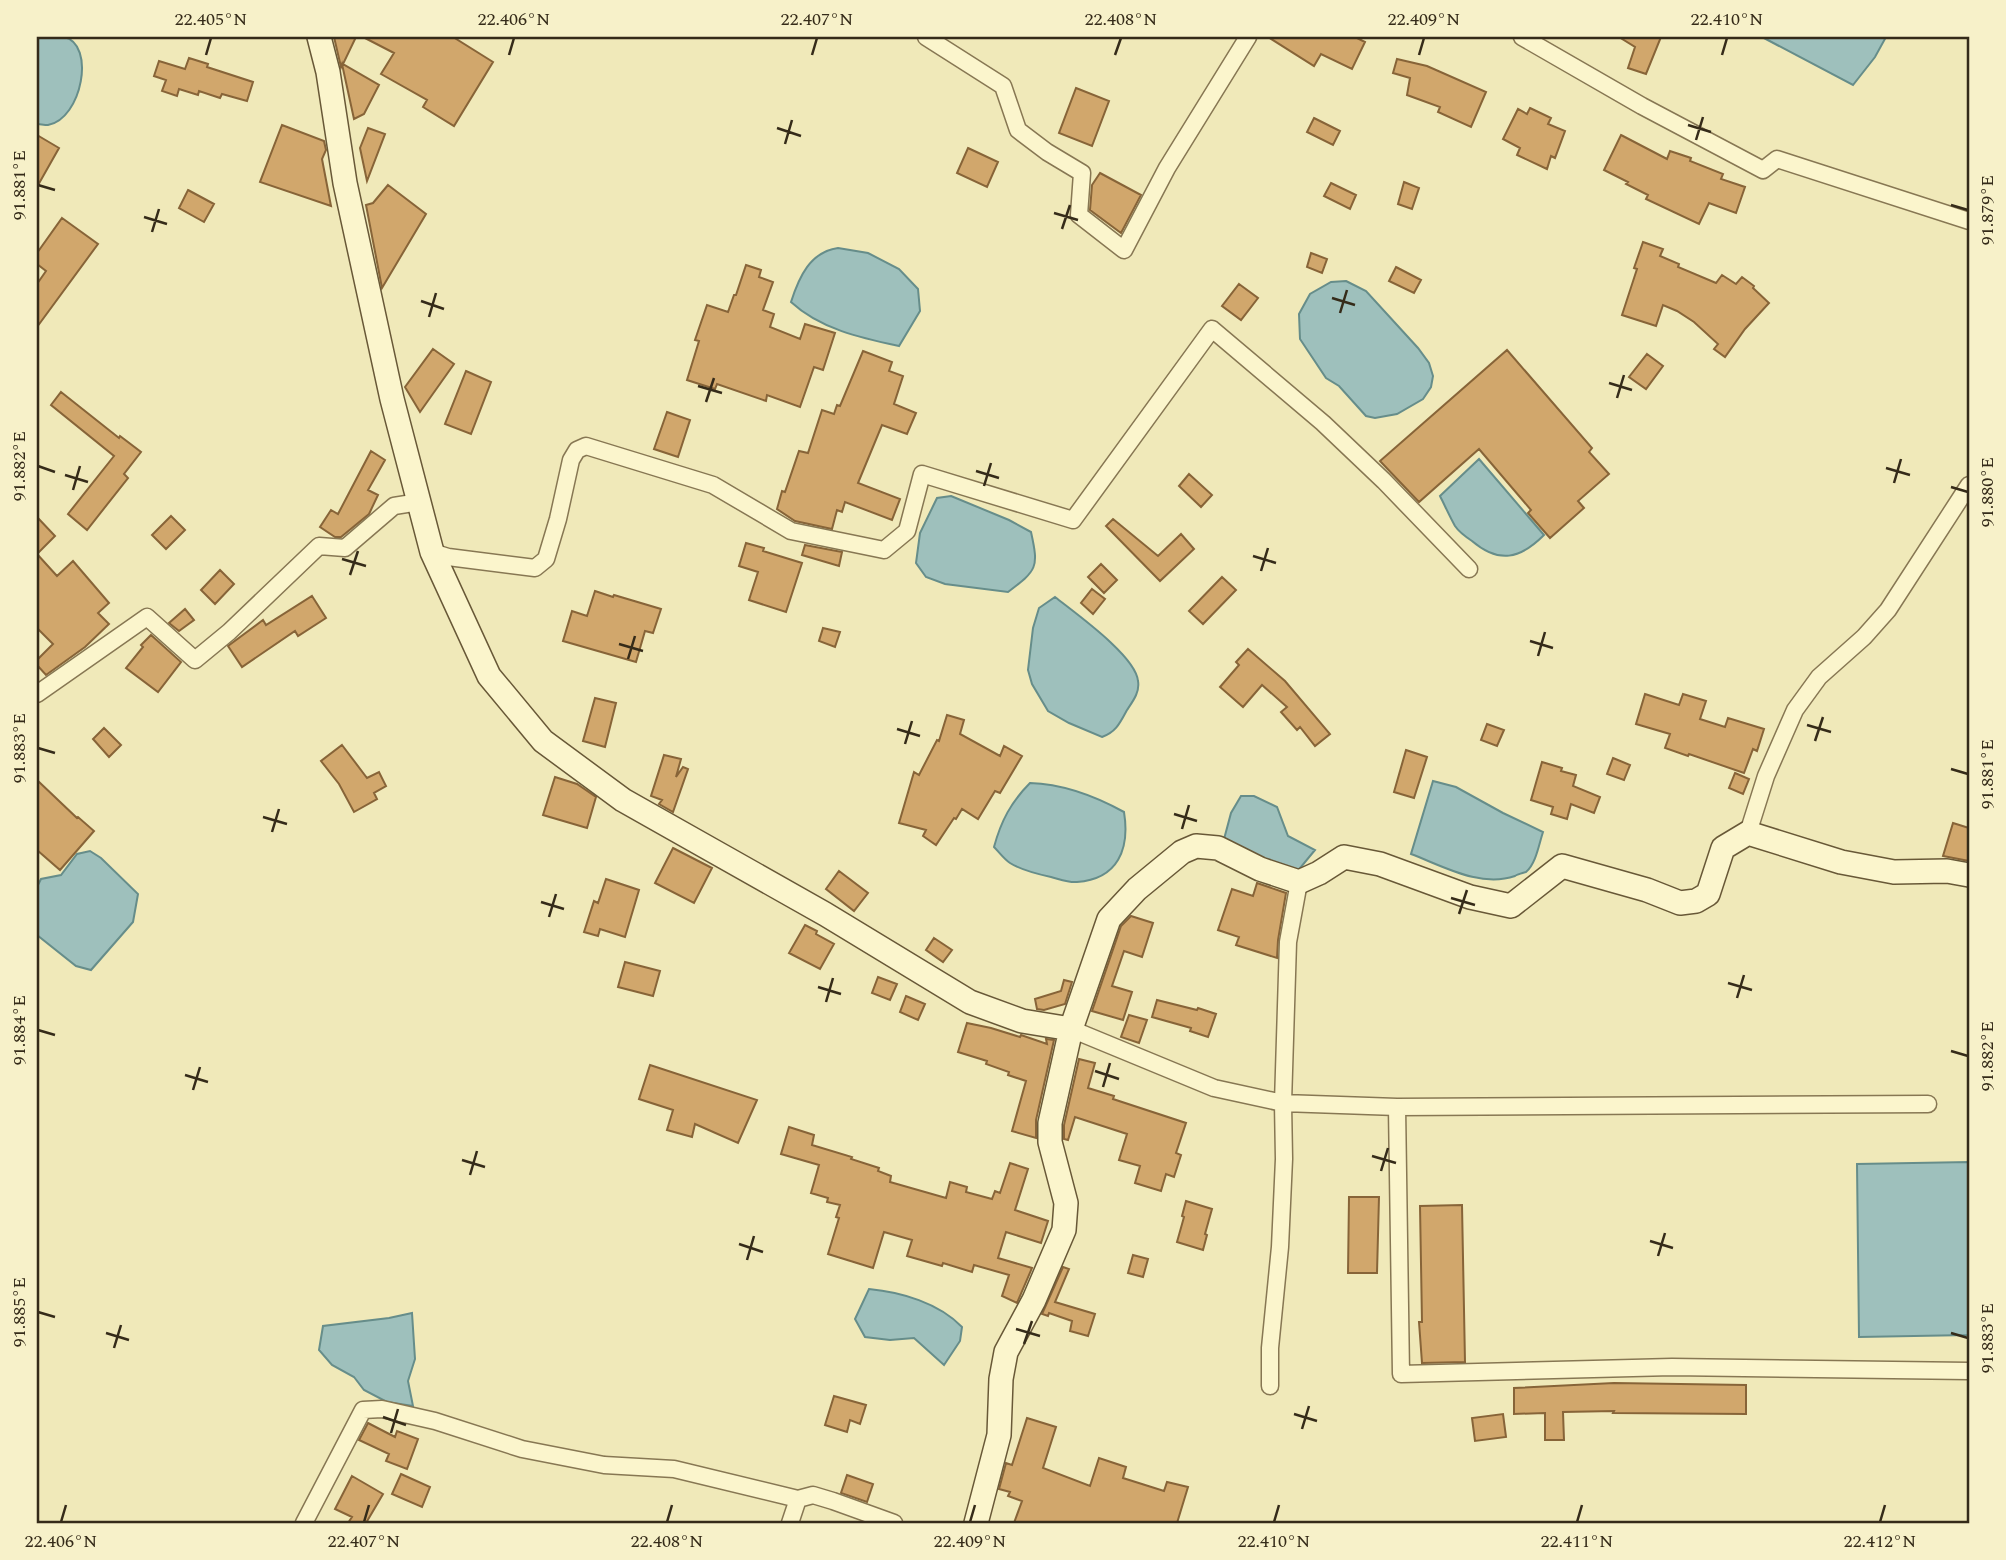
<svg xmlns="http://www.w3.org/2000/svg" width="2006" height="1560" viewBox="0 0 2006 1560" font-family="Spectral,serif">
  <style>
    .water { fill: #9ec0bc; stroke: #668d8a; stroke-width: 2 }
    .building { fill: #d1a76c; stroke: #876438; stroke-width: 2 }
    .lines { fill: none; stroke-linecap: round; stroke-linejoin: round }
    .street-casing { stroke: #877753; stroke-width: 19 }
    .secondary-casing { stroke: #685837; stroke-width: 26 }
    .street { stroke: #fbf5cc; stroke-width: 16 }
    .secondary { stroke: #fbf5cc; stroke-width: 23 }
    .ticks { fill: none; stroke: #352b19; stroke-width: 2.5 }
    .neatline { fill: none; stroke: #352b19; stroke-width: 2.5 }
    .ticks-label { font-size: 18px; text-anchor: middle; fill: #352b19 }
  </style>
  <rect width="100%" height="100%" fill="#f0e9b9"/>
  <path class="water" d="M37,37C45,37 56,35 64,37C96,44 82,119 48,125C44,125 40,124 37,124Z
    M1762,37H1886L1875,57L1853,85Z
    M838,248L868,253L899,269L918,289L920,311L899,346C861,338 820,329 791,302C799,277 810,252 838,248Z
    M1346,281L1366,291L1418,348L1429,363L1433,376L1431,387L1423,399L1397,414L1375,418L1366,416L1339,386L1326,378L1300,339L1299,314L1310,294L1331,282Z
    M1479,459L1544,535C1520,559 1499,564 1472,541C1466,537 1459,532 1455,526C1450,517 1445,506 1440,496Z
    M951,496L1009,520L1031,532C1039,568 1037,570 1008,592L945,584L926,577L916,563L920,533L937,498Z
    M1055,597C1075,613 1136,656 1138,681C1140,692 1133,701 1127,710C1120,723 1116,732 1102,737L1069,723L1048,711L1032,684L1028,670L1033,628L1039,608Z
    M1433,781L1456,787L1503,813L1543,832C1539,844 1536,864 1526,872C1525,872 1516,875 1515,876C1480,888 1443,866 1411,854Z
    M1030,783C1063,784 1095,796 1124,812C1130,849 1118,879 1077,882C1069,883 1059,879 1051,877C1037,874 1021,870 1010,863C1004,859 999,852 994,847C1001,821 1011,802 1030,783Z
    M1241,796H1254L1277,807L1288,836L1315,850L1296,873L1223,843L1231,813Z
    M90,851L101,858L138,894L133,922L91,970L76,966L37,935V887L41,879L61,875L77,854Z
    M1969,1162V1335L1859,1337L1857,1164Z
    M869,1289C901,1292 939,1303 962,1327L960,1341L944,1365L914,1338L890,1340L865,1337L855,1319Z
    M412,1313L415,1359L408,1381L413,1406L387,1402L364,1390L354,1377L332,1365L319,1350L323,1326L389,1318Z"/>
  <path class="building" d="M334,37H356L343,64L379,85L364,114L354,119L342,64L341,67Z
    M363,37H453L493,62L454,126L423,107L427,100L381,74L394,53Z
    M1268,37H1355L1365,42L1352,69L1321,54L1314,66Z
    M1619,37H1661L1646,74L1628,68L1635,47Z
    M189,58L208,64L207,67L253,82L247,101L222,94L220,98L199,91L198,95L179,89L177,96L162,91L166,80L154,76L159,61L185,69Z
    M1397,59L1427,66L1486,92L1471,127L1438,112L1440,107L1407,95L1410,78L1393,73Z
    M1076,88L1109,101L1092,146L1059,133Z
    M1530,108L1551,118L1548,124L1565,131L1555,158L1551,156L1547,169L1517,155L1520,148L1503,139L1518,109L1527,114Z
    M1314,118L1340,131L1333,145L1307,132Z
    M282,125L324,141L326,150L322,159L331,206L260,182Z
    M368,128L385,134L367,181L360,148Z
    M37,135L59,148L37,187Z
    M1621,135L1667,159L1670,151L1691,158L1690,161L1723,174L1721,179L1745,187L1736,213L1709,203L1699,224L1646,199L1648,195L1626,184L1628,182L1604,170Z
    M968,148L998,162L987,187L957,173Z
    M1100,173L1141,195L1121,233L1090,210L1092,185Z
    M1404,182L1419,188L1412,209L1398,204Z
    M1331,183L1356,195L1350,209L1324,196Z
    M388,185L426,214L382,288L366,205L373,203Z
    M188,190L214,204L204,222L179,208Z
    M62,218L98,244L37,327V284L46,271L37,264V253Z
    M1643,242L1663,249L1660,256L1679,264L1678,267L1716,283L1722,275L1736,284L1742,277L1754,286L1753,288L1769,303L1745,329L1725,357L1714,349L1718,344L1694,322L1677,311L1663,305L1656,326L1622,315L1637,269L1634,268Z
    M1311,253L1327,259L1322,273L1307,267Z
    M746,265L761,270L759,277L773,282L763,310L774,314L770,327L800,339L805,324L835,333L823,370L814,367L800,407L767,395L766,401L717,384L715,389L687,380L699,341L695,340L707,305L728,312L734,295H736Z
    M1396,267L1421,280L1414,293L1389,281Z
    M1239,284L1258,298L1241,320L1222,306Z
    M433,349L454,364L420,412L405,387Z
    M1507,350L1592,448L1589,452L1609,474L1578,501L1584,508L1550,538L1528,513L1531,510L1479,449L1419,502L1380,461Z
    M863,351L892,362L889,371L903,376L894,404L916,413L907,434L882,425L858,483L900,499L892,520L845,502L842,512L837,510L832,529L795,521L777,509L782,491L785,492L799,451L808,453L822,410L834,414L837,405L840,406Z
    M1647,354L1663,366L1646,389L1629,377Z
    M466,371L491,382L471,434L445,424Z
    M61,392L119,438L120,436L141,452L124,474L128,478L87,530L68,514L114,456L51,405Z
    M667,412L690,420L678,457L654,449Z
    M371,451L385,460L368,490L378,495L369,514L341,537H335L320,527L331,510L338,514Z
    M1189,474L1212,495L1201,507L1179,486Z
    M171,516L185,530L166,549L152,535Z
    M37,517L55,536L37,554L57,576L73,561L109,603L98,613L109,624L85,647L46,675L37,665V660L53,644L37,628Z
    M1113,519L1158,556L1181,534L1194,549L1160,581L1106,526Z
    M746,543L764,548L763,551L802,563L786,612L749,600L758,572L739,566Z
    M805,545L842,552L839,566L802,555Z
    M1101,564L1117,580L1104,593L1088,577Z
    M220,570L234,584L215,604L201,590Z
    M1222,577L1236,590L1203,624L1189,611Z
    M1092,589L1105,599L1093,614L1081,603Z
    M595,591L613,597L614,595L661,609L653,633L645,631L636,662L563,641L572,611L587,616Z
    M312,596L326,618L298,636L295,631L242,667L228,646L263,620L266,625Z
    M185,609L194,620L179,631L169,623Z
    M823,628L840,632L835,647L819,641Z
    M151,635L181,662L158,692L126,668L143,647L141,645Z
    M1248,649L1285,681L1330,734L1315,746L1300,727L1297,730L1281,712L1287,707L1262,685L1243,707L1220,687L1239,665L1236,662Z
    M1645,694L1679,705L1683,694L1706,701L1700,719L1725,727L1728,718L1764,729L1757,751L1753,749L1744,773L1689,754L1688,756L1665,748L1670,734L1636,724Z
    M595,698L616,703L605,747L583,741Z
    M947,715L964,720L960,734L1000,756L1004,746L1022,756L1000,793L995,791L978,819L962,809L956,819L954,818L936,845L923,836L926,830L899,823L914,772L919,775L937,740L939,741Z
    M1487,724L1504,730L1497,746L1481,740Z
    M104,728L121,745L109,757L93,739Z
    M342,745L367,778L379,772L386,786L374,793L377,799L354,812L339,784L321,761Z
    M1406,750L1427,757L1414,798L1394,792Z
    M664,755L681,759L676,777L683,767L688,769L673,812L659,804L662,800L651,796Z
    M1613,758L1630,765L1624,780L1607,774Z
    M1542,762L1562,768L1561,771L1576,775L1573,786L1600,797L1594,813L1571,804L1567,819L1551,814L1553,807L1531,800Z
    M1735,773L1749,779L1743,794L1729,788Z
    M555,777L577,784L596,797L587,828L543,815Z
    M37,780L77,818L78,817L94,831L60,870L37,850Z
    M1953,823L1969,828V861L1943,856Z
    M673,848L712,868L694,903L655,883Z
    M839,871L868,893L854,911L826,889Z
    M606,879L639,890L625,937L600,929L598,936L584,932L594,901L598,903Z
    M1257,883L1286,893L1278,940L1277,958L1236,945L1239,937L1218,930L1232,889L1253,896Z
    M1131,916L1153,923L1142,957L1124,951L1112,986L1132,992L1123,1020L1092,1011L1121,926Z
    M805,925L817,931L816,934L834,944L820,969L789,953Z
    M934,938L952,950L943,962L926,950Z
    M625,962L660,971L653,996L618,987Z
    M878,977L897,984L890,1000L872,993Z
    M1064,980L1072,982L1065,1004L1044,1010L1037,1009L1035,999L1061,991Z
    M906,996L925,1004L918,1020L900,1012Z
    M1157,1000L1197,1010L1198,1008L1216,1014L1208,1037L1190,1031L1191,1028L1152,1017Z
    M1129,1015L1147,1020L1139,1043L1121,1037Z
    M967,1023L991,1028L1020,1037L1021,1035L1047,1044L1046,1039L1054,1040L1036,1120V1138L1012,1131L1026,1081L1008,1075L1009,1072L986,1064L987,1061L958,1052Z
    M1079,1059L1095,1063L1088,1088L1114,1096L1113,1099L1186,1123L1176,1153L1181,1155L1174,1177L1166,1174L1161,1191L1135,1183L1140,1166L1119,1160L1127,1134L1075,1117L1068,1140L1064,1139V1125Z
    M650,1065L757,1100L738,1143L695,1124L692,1137L667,1130L673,1110L639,1099Z
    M789,1127L814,1135L812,1145L852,1157L851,1159L879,1168L878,1171L891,1176L890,1182L946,1198L950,1182L967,1187L966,1192L992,1199L995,1191L1000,1193L1010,1163L1028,1169L1015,1210L1048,1221L1041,1243L1006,1232L998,1258L1032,1268L1017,1303L1002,1296L1009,1275L974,1265L972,1272L943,1263L942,1266L907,1256L912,1240L884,1232L873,1268L828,1254L839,1218L836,1217L840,1205L827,1202L828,1198L811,1193L819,1165L781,1154Z
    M1349,1197H1379L1377,1273H1348Z
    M1186,1201L1212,1209L1205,1234L1207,1235L1203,1250L1177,1242L1184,1217L1182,1216Z
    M1462,1205L1465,1362L1422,1363L1419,1322H1422L1420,1206Z
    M1133,1255L1148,1259L1143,1277L1128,1273Z
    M1063,1267L1069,1269L1055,1302L1095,1314L1088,1336L1070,1331L1072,1321L1049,1313L1048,1316L1042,1314Z
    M1614,1383L1746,1385V1414L1613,1413L1614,1411L1563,1412L1564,1440H1545V1413L1514,1414V1388Z
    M834,1396L866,1405L860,1424L850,1420L847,1432L825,1425Z
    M1503,1414L1506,1437L1475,1441L1472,1418Z
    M1027,1418L1056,1427L1043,1468L1090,1486L1099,1458L1126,1467L1123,1478L1164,1491L1167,1482L1188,1487L1177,1523H1014L1022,1501L1008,1496L1010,1492L999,1489L1006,1463L1012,1465Z
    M368,1423L395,1437L397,1431L418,1439L407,1469L386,1461L389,1454L359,1440Z
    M401,1474L430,1487L422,1507L392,1494Z
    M847,1475L873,1484L867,1502L841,1493Z
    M352,1476L383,1494L366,1523H348L352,1517L335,1509Z"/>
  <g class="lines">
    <g class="street-casing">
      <path id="street" d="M926,37L1003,86L1018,130L1047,152L1082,173L1079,215L1124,250L1167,168L1248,37
        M1522,37L1642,106L1763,170L1777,159L1969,221
        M432,552L448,557L535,568L546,559L558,519L571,460L577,450L586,446L713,485L791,531L884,550L907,531L922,474L1073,520L1212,329L1323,423L1384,481L1469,569
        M37,694L147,617L195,660L229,632L319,546L345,548L394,506L419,502
        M1748,833L1766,776L1795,710L1819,677L1864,637L1888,610L1969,485
        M1071,1029L1214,1088L1283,1103L1397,1107L1401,1374L1672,1367L1969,1371
        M1397,1107L1928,1104
        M1270,1386V1348L1280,1247L1284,1159L1283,1103L1288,942L1299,882
        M304,1523L363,1410L382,1409L435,1421L522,1449L604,1465L674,1469L798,1499
        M790,1523L798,1499L813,1495L833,1501L894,1523"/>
    </g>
    <g class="secondary-casing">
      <path id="secondary" d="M319,37L328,72L345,183L392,399L432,552L489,676L543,741L623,800L825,914L970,1002L1022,1021L1071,1029
        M976,1523L999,1435L1001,1379L1006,1352L1034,1300L1064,1230L1066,1203L1050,1142V1123L1071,1029L1109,919L1137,889L1182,852L1196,846L1218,848L1260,869L1299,882L1319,873L1344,857L1380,864L1470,897L1511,906L1562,866L1647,890L1680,903L1696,901L1708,894L1723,848L1748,833L1841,862L1894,872L1947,871L1969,875"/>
    </g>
    <use href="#street" class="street"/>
    <use href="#secondary" class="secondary"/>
  </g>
  <path class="ticks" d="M206,55L211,38M509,55L514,38M812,55L817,38M1115,55L1121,38M1419,55L1424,38M1722,55L1727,38M1688,125L1711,132M777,128L801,136M1696,140L1703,117M785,144L792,120M38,185L55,190M1951,205L1968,210M1054,213L1078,220M144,217L167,224M1062,229L1070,205M152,232L159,209M1332,298L1355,305M421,301L444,309M1340,313L1347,290M429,317L436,293M1609,383L1632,390M698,386L722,393M1617,398L1624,375M706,402L714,378M38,466L55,472M1886,468L1910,475M976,471L999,478M65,475L88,482M1894,483L1901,459M984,486L991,463M1951,487L1968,492M73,490L80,466M1253,556L1276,563M342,559L366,566M1261,571L1268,548M350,575L358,551M1530,641L1553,648M619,644L643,651M1538,656L1545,632M628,659L635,636M1807,725L1831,732M897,729L920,736M1815,741L1823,717M905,744L912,721M38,748L55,753M1951,769L1968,774M1174,814L1197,821M263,817L287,824M1182,829L1189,805M272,832L279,809M1451,898L1475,905M541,902L564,909M1459,914L1467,890M549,917L556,894M1728,983L1752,990M818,987L841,994M1737,998L1744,975M826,1002L833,978M38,1030L55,1035M1951,1051L1968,1056M1095,1071L1119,1079M185,1075L208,1082M1103,1087L1110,1063M193,1090L200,1067M1372,1156L1396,1163M462,1160L485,1167M1381,1171L1388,1148M470,1175L477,1151M1650,1241L1673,1248M739,1244L763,1252M1658,1256L1665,1233M747,1260L754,1236M38,1312L55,1317M1016,1329L1040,1336M106,1333L129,1340M1951,1333L1968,1338M1024,1344L1032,1321M114,1348L121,1325M1294,1414L1317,1421M383,1417L406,1425M1302,1429L1309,1406M391,1433L398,1409M61,1522L66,1505M364,1522L369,1505M667,1522L672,1505M970,1522L975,1505M1274,1522L1279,1505M1577,1522L1582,1505M1880,1522L1885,1505"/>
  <rect width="2006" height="1560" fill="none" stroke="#f7f1c9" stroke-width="77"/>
  <rect x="38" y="38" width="1930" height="1484" class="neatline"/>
  <g class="ticks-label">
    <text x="211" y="25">22.405°N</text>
    <text x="514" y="25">22.406°N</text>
    <text x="817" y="25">22.407°N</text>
    <text x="1121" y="25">22.408°N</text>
    <text x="1424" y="25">22.409°N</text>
    <text x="1727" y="25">22.410°N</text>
    <text transform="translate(19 185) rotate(-90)" y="6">91.881°E</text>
    <text transform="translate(1987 210) rotate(-90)" y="6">91.879°E</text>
    <text transform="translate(19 466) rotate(-90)" y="6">91.882°E</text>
    <text transform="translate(1987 492) rotate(-90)" y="6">91.880°E</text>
    <text transform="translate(19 748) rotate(-90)" y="6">91.883°E</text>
    <text transform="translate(1987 774) rotate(-90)" y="6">91.881°E</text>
    <text transform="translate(19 1030) rotate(-90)" y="6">91.884°E</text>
    <text transform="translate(1987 1056) rotate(-90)" y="6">91.882°E</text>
    <text transform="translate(19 1312) rotate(-90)" y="6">91.885°E</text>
    <text transform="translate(1987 1338) rotate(-90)" y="6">91.883°E</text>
    <text x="61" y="1547">22.406°N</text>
    <text x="364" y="1547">22.407°N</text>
    <text x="667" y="1547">22.408°N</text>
    <text x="970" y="1547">22.409°N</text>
    <text x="1274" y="1547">22.410°N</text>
    <text x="1577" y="1547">22.411°N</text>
    <text x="1880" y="1547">22.412°N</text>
  </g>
</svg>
